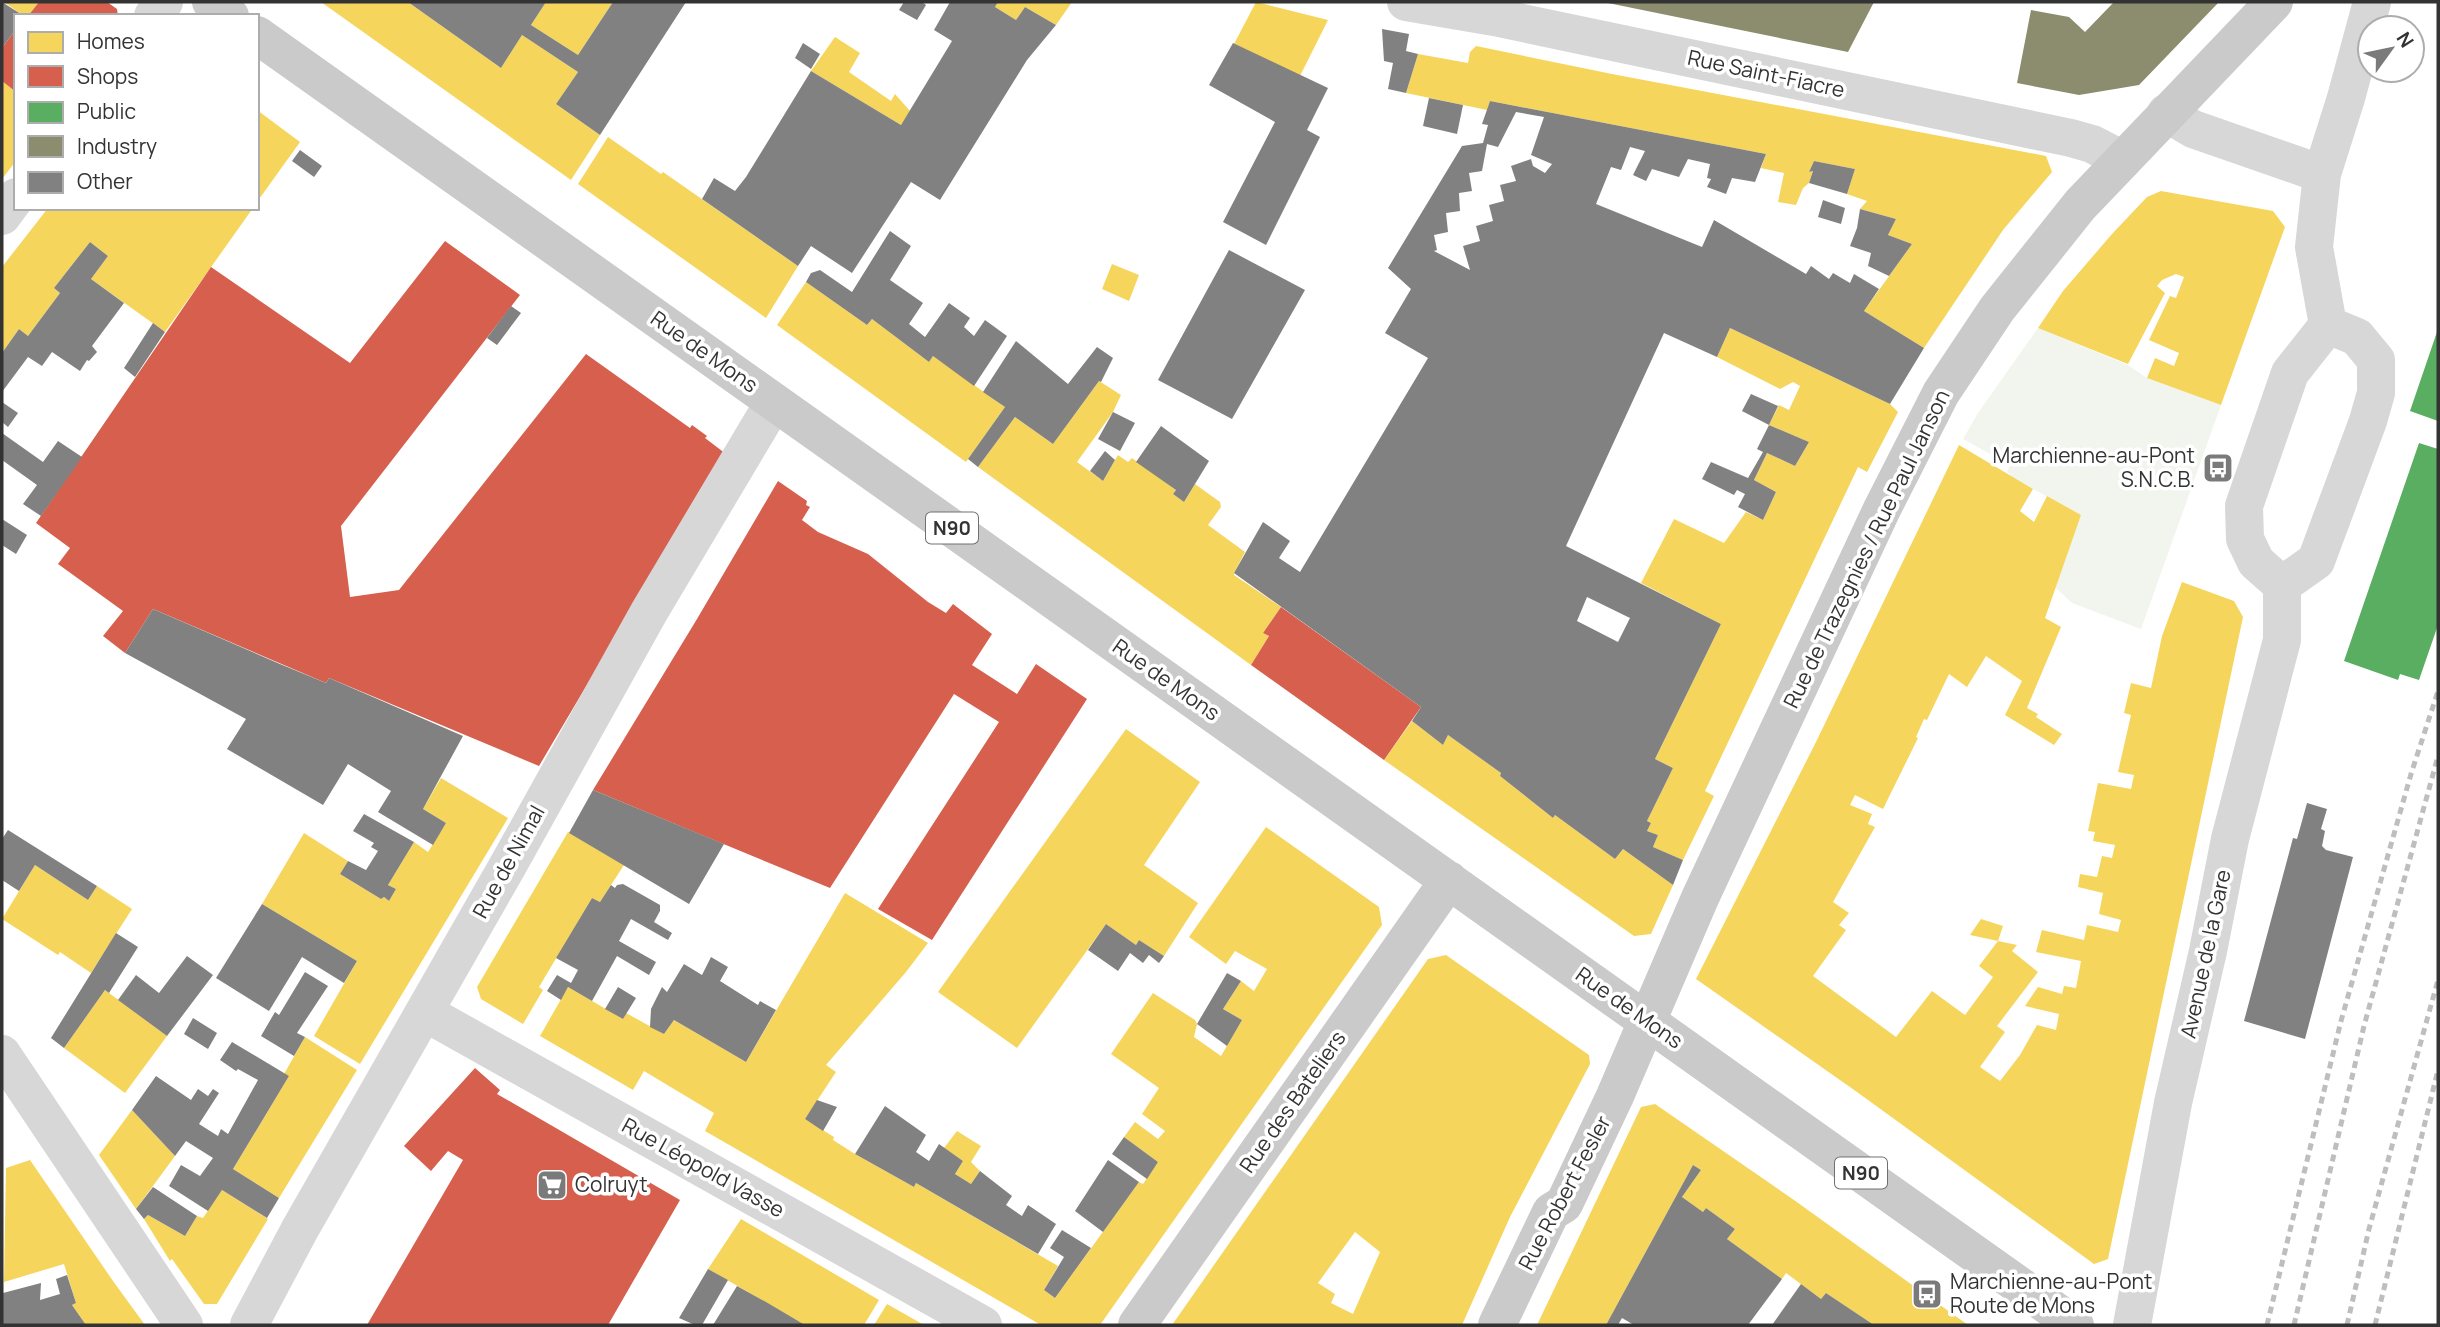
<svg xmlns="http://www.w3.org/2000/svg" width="2440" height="1327" viewBox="0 0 2440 1327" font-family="Manrope,sans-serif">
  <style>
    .green { fill: #f1f5ed }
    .homes { fill: #f6d55c; fill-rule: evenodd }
    .shops { fill: #d6604d }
    .public { fill: #5aae61 }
    .industry { fill: #8c8c6e }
    .building { fill: #818181; fill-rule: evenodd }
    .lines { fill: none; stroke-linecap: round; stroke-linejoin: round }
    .minor { stroke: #d7d7d7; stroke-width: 38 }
    .major { stroke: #cacaca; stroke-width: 38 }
    .rail { stroke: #bebebe; stroke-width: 5; stroke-dasharray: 7 5; stroke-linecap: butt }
    .labels { text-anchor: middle; stroke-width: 7; stroke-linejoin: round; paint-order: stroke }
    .shield { fill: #fff; stroke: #707070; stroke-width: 2 }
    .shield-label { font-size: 19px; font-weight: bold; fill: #333 }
    .street-label { font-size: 21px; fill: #333; stroke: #fff }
    .poi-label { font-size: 21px; fill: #333; stroke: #fff; text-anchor: start }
  </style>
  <rect width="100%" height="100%" fill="#fff"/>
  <path class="green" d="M2038,328L2128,365L2147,378L2221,405L2141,629L2072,603L2055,587L2081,515L2009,476L2010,474L2007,472L2010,465L1963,439L1978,413Z"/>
  <path class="homes" d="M4,2H39L28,16H24Z
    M321,2H408L501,68L522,35L578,72L556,104L600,135L571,180Z
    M546,2H613L578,55L531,25Z
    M998,2H1072L1056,25L1025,7L1016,20L995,7Z
    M1256,2L1328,20L1300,76L1234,44Z
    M835,37L860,53L849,72L891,101L895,94L910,111L901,125L811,71Z
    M1476,46L1612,74L2046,156L2052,172L2003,230L1924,348L1864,311L1912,244L1888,235L1896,219L1860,209L1867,201L1847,194L1855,169L1814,161L1809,172L1813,171L1809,183L1803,188L1796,205L1778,202L1784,173L1761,168L1766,154L1490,101L1487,110L1406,93L1418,54L1468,63L1470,52Z
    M2,81L16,92V161L2,179Z
    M257,110L300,142L257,202Z
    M608,137L661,174L663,172L798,266L766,318L578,184Z
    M2161,191L2273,211L2285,227L2221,405L2147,378L2155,358L2174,366L2179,353L2149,340L2170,296L2176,298L2184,277L2176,274L2162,280L2157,286L2165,293L2128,364L2038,328L2063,291L2112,234L2147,197Z
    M48,208H253L165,332L91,279L108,256L90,242L54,288L60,293L28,336L19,329L2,353V267Z
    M1112,264L1139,275L1129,301L1102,289Z
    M806,282L867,325L872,319L929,362L933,356L1005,407L966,462L777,325Z
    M1730,328L1890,404L1898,412L1867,472L1858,467L1705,791L1714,796L1683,860L1653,847L1658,835L1647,831L1651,823L1647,821L1673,768L1655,759L1721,624L1641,583L1674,519L1724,543L1746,512L1763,520L1776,492L1754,480L1767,453L1795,466L1809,442L1769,425L1779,405L1789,410L1800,386L1793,382L1780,389L1717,357Z
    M1099,381L1121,395L1113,412L1077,462L1103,481L1118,455L1128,462L1132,458L1176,490L1173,494L1184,502L1195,484L1220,502L1221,507L1208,525L1245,552L1234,573V575L1281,607L1263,633L1269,636L1251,665L978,467L1015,417L1053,444Z
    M1959,445L2033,489L2020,511L2034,522L2047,496L2081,515L2045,618L2061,627L2027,708L2038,714L2036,717L2062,734L2054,745L2005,715L2022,681L1986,656L1967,687L1949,674L1927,720L1924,719L1916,737L1918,738L1883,809L1855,795L1850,805L1872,814L1868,824L1875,827L1833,902L1849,913L1839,925L1846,930L1813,976L1896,1037L1932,991L1965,1015L1993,977L1979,966L1998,941L1970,935L1981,919L2003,926L1998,941L2017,945L2012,951L2038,972L1997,1026L2005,1032L1980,1067L2000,1081L2020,1055L2037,1025L2056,1030L2059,1014L2025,1006L2038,987L2062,994L2064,986L2076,988L2081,961L2036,952L2042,930L2084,940L2087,925L2118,932L2121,920L2099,914L2103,893L2078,887L2080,874L2097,877L2102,856L2112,858L2115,845L2093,841L2095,832L2088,831L2098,783L2131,789L2134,775L2118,772L2131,715L2124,713L2131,683L2151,688L2162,636L2182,582L2234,601L2243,617L2108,1259L2094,1264L1857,1092L1696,979L1816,742Z
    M1412,721L1443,745L1448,735L1501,773L1500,776L1553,818L1555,815L1615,859L1623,849L1673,885L1651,934L1634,936L1384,760Z
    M1126,729L1200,782L1144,865L1198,903L1164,956L1139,940L1136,945L1106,924L1017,1048L938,992Z
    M441,778L508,818L360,1064L314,1036L357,961L262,904L304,833L348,861L340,874L381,899L384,897L389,901L396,889L388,885L414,842L428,852L446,823L423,809Z
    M1266,827L1379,907L1382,925L1100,1325H1041L705,1131L714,1113L644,1071L633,1090L540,1036L568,987L623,1019L626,1013L664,1034L674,1020L746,1062L845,893L928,943L906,972L826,1065L836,1072L805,1119L834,1137L833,1140L855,1154L914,1187L916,1183L1058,1266L1044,1290L1055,1298L1139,1182L1143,1184L1158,1162L1124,1137L1135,1122L1158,1139L1165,1131L1142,1114L1159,1088L1111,1054L1153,993L1195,1020L1197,1024L1194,1037L1221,1056L1242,1020L1223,1009L1241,981L1254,991L1267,969L1235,951L1226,964L1189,937Z
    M568,832L624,865L600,902L592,898L539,987L543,990L523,1024L481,999L477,987Z
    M35,865L88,900L97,886L132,909L91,973L60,952L58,955L2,919Z
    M1446,955L1589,1055L1590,1064L1510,1217L1462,1325H1172L1428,959ZM1355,1232L1380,1252L1353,1314L1331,1303L1335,1294L1318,1283Z
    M105,990L167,1036L125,1093L64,1048Z
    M305,1037L357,1070L279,1198L233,1169L289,1076L284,1074Z
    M1655,1104L1794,1200L1968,1325H1874L1826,1293L1821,1299L1786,1273L1782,1279L1727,1239L1735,1229L1706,1208L1703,1212L1682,1197L1701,1170L1693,1165L1606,1325H1537L1641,1107Z
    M132,1110L175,1156L136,1209L99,1155Z
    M957,1131L981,1146L971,1162L980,1171L971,1184L955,1174L963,1161L944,1148Z
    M30,1160L113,1281L145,1325H86L72,1305L76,1303L64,1264L4,1282L6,1168Z
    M222,1190L268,1219L217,1304H204L172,1259L170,1261L144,1219L148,1215L185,1236L197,1216L203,1218Z
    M741,1219L879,1300L864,1325H805L708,1269Z
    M887,1304L924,1325H874Z"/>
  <path class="shops" d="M39,2H107L117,9L118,16H28Z
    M16,29V92L2,81V48Z
    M445,241L520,295L341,526L350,597L399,590L586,354L690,428L692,425L707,436L705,438L726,454L672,541L539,766L329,678L326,683L153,609L125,653L103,636L123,611L58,564L70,548L36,523L211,267L350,363Z
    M778,481L807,501L806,505L810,507L802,520L818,532L868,554L928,602L946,613L953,604L992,634L972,665L1017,694L1036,664L1087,699L932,940L878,909L999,722L954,694L830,888L593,790L697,619Z
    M1281,607L1421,707L1384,760L1251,665L1269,636L1263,633Z
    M475,1068L500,1090L497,1094L680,1200L608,1325H367L463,1160L448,1151L431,1171L404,1146Z"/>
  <path class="public" d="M2438,329V421L2410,411Z
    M2419,443L2438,449V625L2419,680L2400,674L2398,680L2344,661Z"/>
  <path class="industry" d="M1603,2H1874L1848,52Z
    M2114,2H2219L2139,85L2079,95L2017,83L2031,10L2069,17L2085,32Z"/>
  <path class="building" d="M2,2L24,16H16V29L2,48Z
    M408,2H546L531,25L578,55L613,2H686L600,135L556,104L578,72L522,35L501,68Z
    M904,2H922L926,5L917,20L899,10Z
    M950,2H998L995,7L1016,20L1025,7L1056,25L1027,60L940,200L911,182L852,273L811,246L798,266L702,199L714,178L735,191L746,177L811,71L901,125L952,41L934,30Z
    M1382,29L1409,34L1406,51L1418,54L1406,93L1388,89L1393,63L1384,61Z
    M803,43L820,54L811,69L795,58Z
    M1233,43L1328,88L1307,130L1320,137L1266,245L1223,222L1275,122L1209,85Z
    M1429,98L1463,105L1457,134L1423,126Z
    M1490,101L1766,154L1755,182L1732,178L1726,194L1707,187L1711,179L1707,178L1710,164L1688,159L1679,177L1652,169L1646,181L1633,175L1645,151L1630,147L1621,170L1611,167L1596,204L1702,247L1714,220L1806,274L1811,266L1829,279L1833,273L1850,283L1854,274L1879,289L1864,311L1924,348L1890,404L1730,328L1717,357L1664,333L1566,546L1721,624L1655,759L1673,768L1647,821L1651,823L1647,831L1658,835L1653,847L1683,860L1673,885L1623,849L1615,859L1555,815L1553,818L1500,776L1501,773L1448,735L1443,745L1412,721L1421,707L1234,573L1263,522L1290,541L1279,558L1300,572L1428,358L1385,333L1411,289L1388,268L1462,146L1483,143L1488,125L1482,124ZM1516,112L1544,117L1531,155L1552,164L1545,173L1533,166L1531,159L1511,166L1516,181L1500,185L1504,201L1489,205L1493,221L1476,226L1480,241L1463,246L1470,270L1434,251L1437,250L1434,235L1448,232L1446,213L1460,211L1459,193L1472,191L1469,173L1482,171L1487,144L1498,147ZM1587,597L1630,618L1618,642L1577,621Z
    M300,150L322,166L314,177L292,161Z
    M1814,161L1855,169L1847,194L1809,183L1813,171L1809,172Z
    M1823,200L1845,208L1841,224L1818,217Z
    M1860,209L1896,219L1888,235L1912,244L1889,276L1868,266L1871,253L1850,246L1857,228Z
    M890,231L911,246L890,280L923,303L909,324L925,337L949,303L970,318L964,327L974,336L985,320L1007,336L974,386L933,356L929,362L872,319L867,325L806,282L811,273L820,270L852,292Z
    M90,242L108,256L91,279L124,303L92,346L97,352L89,361L87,360L80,371L52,352L42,366L28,357L2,392V353L19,329L28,336L60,293L54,288Z
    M1229,250L1305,290L1232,419L1158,380Z
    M511,306L521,313L497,345L487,338Z
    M153,323L165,332L135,377L124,368Z
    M1016,341L1068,384L1097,347L1113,358L1101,382L1099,381L1053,444L1015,417L978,467L968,459L1005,407L983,392Z
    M1751,394L1778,406L1769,425L1742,411Z
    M2,402L18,413L8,427L2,422Z
    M1113,412L1135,423L1120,451L1098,439Z
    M1769,425L1809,442L1795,466L1767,453L1754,480L1776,492L1763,520L1738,507L1745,494L1737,490L1734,495L1702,479L1711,462L1748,478L1763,452L1757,449Z
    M1161,426L1209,461L1184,502L1173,494L1176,490L1136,462Z
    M2,433L43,462L58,441L82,457L41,516L23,504L37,485L2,460Z
    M1105,451L1115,460L1103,481L1090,471Z
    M2,519L27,535L16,554L2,545Z
    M153,609L280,664L326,683L329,678L463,736L423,809L446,823L433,845L378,812L391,791L348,764L323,805L227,749L246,719L125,653Z
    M593,790L724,844L689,904L569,833Z
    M2307,803L2327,809L2321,829L2325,831L2322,846L2326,850L2353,857L2305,1039L2244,1021L2293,838L2297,839Z
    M364,814L414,842L388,885L396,889L389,901L384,897L381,899L340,874L348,861L366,870L378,851L371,847L374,843L353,831Z
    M8,830L97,886L88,900L35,865L19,891L2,880V839Z
    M623,884L660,905V911L654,922L672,933L668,940L631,919L619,941L656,962L649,975L617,956L592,1001L568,987L561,1000L547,991L557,975L571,983L578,970L556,958L592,898L600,902L611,885L615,888L617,885Z
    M262,904L357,961L344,983L302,957L269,1011L216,978Z
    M1106,924L1136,945L1139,940L1164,956L1159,963L1149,955L1143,963L1130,953L1118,971L1088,950Z
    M116,933L138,947L109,993L105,990L64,1048L51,1038Z
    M187,956L213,975L167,1036L118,1000L136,975L159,993Z
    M711,957L728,967L720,981L758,1005L760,1001L776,1010L746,1062L674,1020L664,1034L650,1027L651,1009L662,987L667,992L684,964L702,975Z
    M305,972L328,986L297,1033L305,1037L294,1056L261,1036L275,1012L279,1015Z
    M1227,973L1241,981L1223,1009L1242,1020L1227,1046L1197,1024Z
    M618,987L636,998L623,1019L605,1009Z
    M193,1018L217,1033L208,1049L184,1034Z
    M232,1042L289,1076L233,1169L279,1198L267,1218L222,1190L208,1211L169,1186L181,1165L200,1176L213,1158L186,1141L175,1156L132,1110L156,1076L191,1100L198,1089L208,1096L213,1089L219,1093L199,1124L218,1136L221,1129L228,1134L258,1080L238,1069L236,1071L220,1060Z
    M817,1100L837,1107L823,1131L805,1119Z
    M885,1106L926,1135L916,1152L929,1161L939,1144L963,1161L955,1174L971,1184L980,1171L1012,1196L1006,1205L1022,1216L1028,1205L1056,1224L1038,1254L916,1183L914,1187L855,1154Z
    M1124,1137L1158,1162L1147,1179L1112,1154Z
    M1108,1160L1139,1182L1103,1232L1075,1211Z
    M1693,1165L1701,1170L1682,1197L1703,1212L1706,1208L1735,1229L1727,1239L1782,1279L1748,1325H1634L1622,1318L1618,1325H1606Z
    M153,1187L197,1216L185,1236L148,1215L144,1219L136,1209Z
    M1062,1230L1091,1248L1055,1298L1044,1290L1064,1257L1050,1248Z
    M708,1269L728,1280L702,1325H695L679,1318Z
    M67,1275L76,1303L72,1305L86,1325H3V1293L41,1283L40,1300L60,1294L56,1279Z
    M1801,1284L1821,1299L1826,1293L1874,1325H1772Z
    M737,1286L766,1302L805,1325H713Z"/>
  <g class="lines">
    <path class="minor" d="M1406,2L1494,17L2071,138L2092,144L2123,160
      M153,16L164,2
      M2166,113L2193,129L2322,174
      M2,216L16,197
      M2282,585L2256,562L2245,539L2244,506L2290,373L2328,325L2314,247L2322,174L2346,98L2372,2
      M2282,585L2316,561L2368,421L2376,393V360L2357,337L2328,325
      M424,1012L983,1325
      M2,1054L184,1325
      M249,1325L300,1229L507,867L649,612L774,402
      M2132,1325L2173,1103L2208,951L2230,839L2282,640V585"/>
    <path class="major" d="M211,2L230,16
      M257,35L2075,1325
      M1137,1325L1449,880
      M1497,1325L1551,1212L1564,1204L1615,1096L1700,898L1882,509L1941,393L1997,309L2080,205L2274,2"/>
    <path class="rail" d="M2267,1325L2341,1021L2411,774L2438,691
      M2294,1325L2364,1026L2438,756
      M2347,1325L2369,1229L2438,980
      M2375,1325L2438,1070"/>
  </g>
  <defs>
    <g id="bus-square" transform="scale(1.575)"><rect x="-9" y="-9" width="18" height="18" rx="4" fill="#7a7a7a" stroke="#fff"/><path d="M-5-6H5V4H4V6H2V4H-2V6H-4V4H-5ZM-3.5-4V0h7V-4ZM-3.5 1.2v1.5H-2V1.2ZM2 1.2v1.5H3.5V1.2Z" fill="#fff"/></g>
    <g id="supermarket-square" transform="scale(1.575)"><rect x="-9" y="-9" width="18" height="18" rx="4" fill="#7a7a7a" stroke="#fff"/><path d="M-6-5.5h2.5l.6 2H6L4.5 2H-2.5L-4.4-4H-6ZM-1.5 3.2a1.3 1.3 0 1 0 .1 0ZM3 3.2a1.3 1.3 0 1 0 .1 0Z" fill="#fff"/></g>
  </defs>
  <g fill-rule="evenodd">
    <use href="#bus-square" x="2218" y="468"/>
    <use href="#supermarket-square" x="552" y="1185"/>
    <use href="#bus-square" x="1927" y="1294"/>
  </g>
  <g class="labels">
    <g class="shield">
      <rect x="926" y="512.5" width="52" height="31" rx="5"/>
      <rect x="1835" y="1157.5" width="52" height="31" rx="5"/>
    </g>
    <g class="shield-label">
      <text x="952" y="535">N90</text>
      <text x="1861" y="1180">N90</text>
    </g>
    <g class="street-label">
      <text transform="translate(1766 74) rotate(12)" y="7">Rue Saint-Fiacre</text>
      <text transform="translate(704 352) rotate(35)" y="7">Rue de Mons</text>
      <text transform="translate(1867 549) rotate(-64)" y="7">Rue de Trazegnies / Rue Paul Janson</text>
      <text transform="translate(1166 680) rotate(35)" y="7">Rue de Mons</text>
      <text transform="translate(509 862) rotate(-61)" y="7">Rue de Nimal</text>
      <text transform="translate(2206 954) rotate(-78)" y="7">Avenue de la Gare</text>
      <text transform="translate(1629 1008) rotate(35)" y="7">Rue de Mons</text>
      <text transform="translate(1293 1102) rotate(-55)" y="7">Rue des Bateliers</text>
      <text transform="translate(703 1168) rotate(29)" y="7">Rue Léopold Vasse</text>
      <text transform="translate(1565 1193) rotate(-62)" y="7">Rue Robert Fesler</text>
    </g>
    <g class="poi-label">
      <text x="2195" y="463" text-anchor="end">Marchienne-au-Pont<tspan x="2195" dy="24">S.N.C.B.</tspan></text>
      <text x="575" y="1192">Colruyt</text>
      <text x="1950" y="1289">Marchienne-au-Pont<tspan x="1950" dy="24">Route de Mons</tspan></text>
    </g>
  </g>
  <rect width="2440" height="1327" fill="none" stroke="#333333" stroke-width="7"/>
  <rect x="14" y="14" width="245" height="196" fill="#ffffff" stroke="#adadad" stroke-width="2"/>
  <rect x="28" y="32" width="35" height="21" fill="#f6d55c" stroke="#adadad" stroke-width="2"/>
  <text x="77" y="49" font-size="21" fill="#333333">Homes</text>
  <rect x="28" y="66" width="35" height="21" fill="#d6604d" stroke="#adadad" stroke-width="2"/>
  <text x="77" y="84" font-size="21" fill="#333333">Shops</text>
  <rect x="28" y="102" width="35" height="21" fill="#5aae61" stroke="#adadad" stroke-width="2"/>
  <text x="77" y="119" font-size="21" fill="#333333">Public</text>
  <rect x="28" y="136" width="35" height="21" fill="#8c8c6e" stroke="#adadad" stroke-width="2"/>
  <text x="77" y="154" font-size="21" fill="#333333">Industry</text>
  <rect x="28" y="172" width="35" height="21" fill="#818181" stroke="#adadad" stroke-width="2"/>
  <text x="77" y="189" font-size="21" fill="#333333">Other</text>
  <g transform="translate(2391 49) rotate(57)"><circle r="33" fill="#ffffff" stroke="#adadad" stroke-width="2"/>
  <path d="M0-5L12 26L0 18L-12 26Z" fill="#7a7a7a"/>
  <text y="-10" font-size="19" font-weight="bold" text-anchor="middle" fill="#333333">N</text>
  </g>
</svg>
